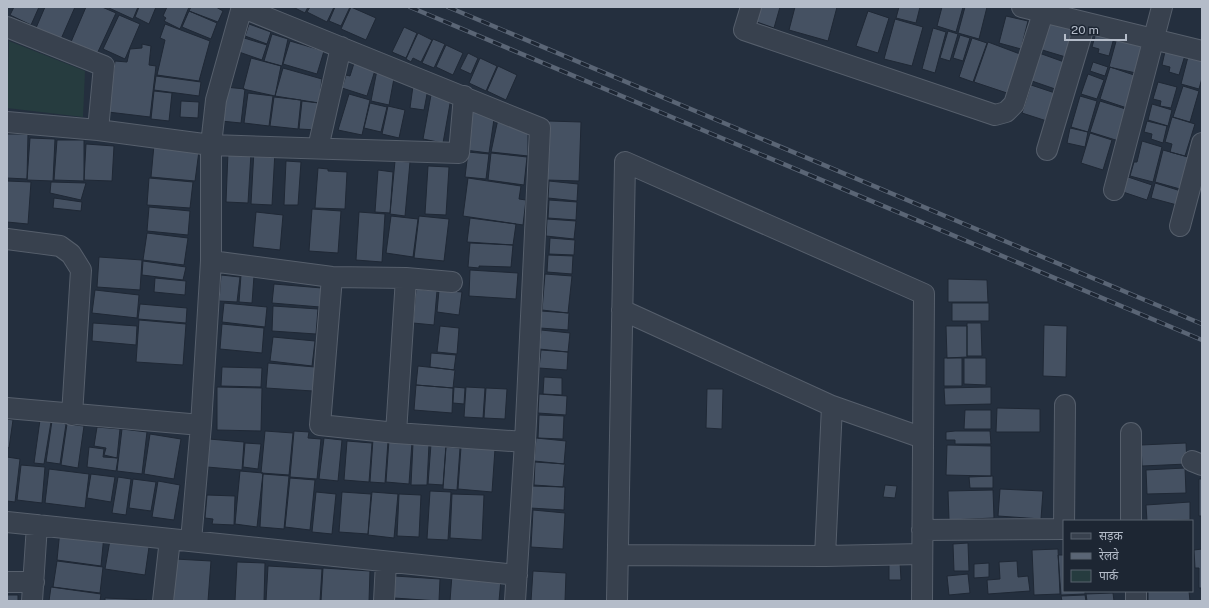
<svg xmlns="http://www.w3.org/2000/svg" width="1209" height="608" viewBox="0 0 1209 608" font-family="'Public Sans','Noto Sans Devanagari',sans-serif">
  <style>
    .green { fill: #263c3f }
    .building { fill: #455162; stroke: #1f2835 }
    .lines { fill: none; stroke-linecap: round; stroke-linejoin: round }
    .minor-casing { stroke: #565f6c; stroke-width: 22 }
    .minor { stroke: #38414e; stroke-width: 20 }
    .rail-casing { stroke: #5a6575; stroke-width: 4.5 }
    .rail { stroke: #1d2633; stroke-width: 3; stroke-dasharray: 9; stroke-linecap: butt }
  </style>
  <rect width="100%" height="100%" fill="#242f3e"/>
  <path class="green" d="M9,41L85,71L83,117L7,108Z"/>
  <path class="building" d="M14,7H39L31,25L10,15Z
    M45,7H75L61,39L36,28Z
    M86,7H102L116,13L97,54L71,42Z
    M110,7H138L133,19L109,8Z
    M139,7H156L149,24L135,17Z
    M167,7H189L180,29L164,21L166,18L163,16Z
    M191,7H216L223,11L218,22L189,11Z
    M293,7H308L305,13Z
    M310,7H334L327,22L307,12Z
    M335,7H350L341,26L329,21Z
    M351,7L376,18L366,40L341,29Z
    M759,7H780L774,28L754,21Z
    M795,7H837L828,41L789,30Z
    M899,7H920L916,23L896,18Z
    M942,7H963L956,32L937,26Z
    M965,7H987L979,39L958,33Z
    M189,11L217,23L211,39L182,27Z
    M868,11L889,18L878,53L856,46Z
    M119,15L140,24L125,59L103,49Z
    M1006,16L1028,21L1021,49L999,43Z
    M1048,16L1078,25L1069,58L1039,49Z
    M895,19L923,27L912,66L884,59Z
    M165,24L210,41L199,81L157,75L165,40L160,38Z
    M249,24L271,32L267,44L245,36Z
    M404,27L417,33L406,58L392,52Z
    M933,28L946,32L935,73L922,69Z
    M1097,29L1115,34L1109,56L1098,53L1099,49L1092,47Z
    M948,31L958,34L950,61L940,58Z
    M418,33L432,40L421,62L413,58L411,62L406,59Z
    M272,34L288,39L282,66L264,61Z
    M1118,34L1144,40L1136,73L1109,67Z
    M960,35L970,38L963,61L953,58Z
    M241,37L267,45L262,60L236,51Z
    M972,38L987,43L973,82L959,77Z
    M433,39L445,44L434,68L422,63Z
    M290,41L324,51L317,74L283,64Z
    M988,42L1020,54L1007,93L974,82Z
    M142,44L151,46L149,65L156,66L150,117L108,112L115,61L127,62L130,49L142,48Z
    M446,45L463,53L453,75L436,67Z
    M1166,47L1186,52L1179,75L1169,72L1170,67L1162,65Z
    M468,53L478,58L471,74L460,69Z
    M1039,53L1067,63L1058,90L1029,80Z
    M1189,53L1202,56V78L1199,89L1181,84Z
    M251,58L281,66L275,96L243,89Z
    M480,58L497,66L486,91L469,83Z
    M355,60L376,67L367,96L342,88L346,75L350,76Z
    M1093,62L1108,67L1105,76L1090,71Z
    M498,66L517,75L506,100L487,91Z
    M1110,67L1140,77L1130,109L1100,99Z
    M283,68L322,79L319,103L275,96Z
    M377,70L395,73L389,105L371,101Z
    M1088,74L1104,80L1097,99L1081,94Z
    M156,76L201,82L199,96L154,90Z
    M1158,82L1177,87L1171,108L1160,106L1161,101L1153,99Z
    M1031,85L1061,95L1053,123L1022,113Z
    M413,86L428,89L424,110L410,108Z
    M1183,86L1199,91L1190,122L1173,117Z
    M225,87L245,89L241,123L221,121Z
    M154,91L172,93L169,121L151,119Z
    M248,93L273,96L269,126L244,123Z
    M349,94L370,100L362,135L338,130Z
    M431,95L451,98L443,143L423,139Z
    M1080,96L1097,101L1088,132L1071,127Z
    M274,97L301,100L298,129L270,126Z
    M181,101L199,102L198,118L180,117Z
    M302,101L319,103L317,130L299,129Z
    M1100,101L1132,111L1122,142L1090,132Z
    M370,103L387,107L381,132L364,128Z
    M1152,104L1172,110L1168,126L1148,120Z
    M388,106L405,110L399,138L382,134Z
    M470,108L494,119L489,153L465,150Z
    M1172,117L1195,124L1185,156L1170,152L1172,144L1165,142Z
    M498,119L528,131V156L491,152Z
    M549,121L581,122L579,181L547,180Z
    M1147,121L1167,126L1163,143L1151,139L1152,134L1144,132Z
    M1070,128L1088,132L1085,147L1067,143Z
    M1090,133L1112,140L1103,170L1081,163Z
    M7,134H28L27,179L7,178Z
    M30,138L55,139L53,181L27,180Z
    M57,140H84V181L54,180Z
    M1142,141L1162,147L1153,182L1130,176L1134,162H1137Z
    M86,144L114,146L112,181L84,180Z
    M154,145L199,151L195,181L151,177Z
    M254,150L275,151L272,205L251,204Z
    M1163,150L1188,157L1180,189L1155,182Z
    M228,152L251,153L248,203L226,202Z
    M468,152L489,154L486,179L465,177Z
    M491,153L527,157L524,185L488,180Z
    M286,161L301,162L298,205H284Z
    M395,161L410,162L405,216L390,214Z
    M428,166L449,167L446,215L425,214Z
    M318,168L328,169V171L347,172L345,209L315,208Z
    M378,170L393,172L390,213L375,212Z
    M1128,177L1152,185L1147,200L1123,192Z
    M149,178L193,182L190,208L147,205Z
    M468,178L521,186L519,199L526,200L523,225L463,216Z
    M7,181L31,182L28,224L7,222Z
    M549,181L578,184L577,201L548,198Z
    M51,182L86,183L81,200L50,193Z
    M1155,183L1181,191L1177,205L1151,198Z
    M54,198L82,202L81,211L53,208Z
    M549,200L577,202L576,220L548,218Z
    M149,207L190,211L188,235L147,231Z
    M312,209L341,211L338,253L309,251Z
    M256,212L283,215L280,250L253,247Z
    M359,212L385,214L382,262L356,260Z
    M391,216L418,219L413,257L386,253Z
    M419,216L449,219L444,261L414,258Z
    M470,218L516,224L513,245L467,242Z
    M547,219L576,221L574,239L546,236Z
    M147,233L188,238L184,265L143,260Z
    M550,238L575,240L574,255L549,254Z
    M470,243L513,245L511,267L479,266V268L468,267Z
    M548,255L573,256L572,274L547,272Z
    M99,257L142,260L140,290L97,287Z
    M143,261L186,267L183,280L142,275Z
    M470,270L518,273L516,299L469,296Z
    M545,274L572,276L568,313L542,310Z
    M221,275L240,277L237,302L219,301Z
    M241,275L254,276L252,303L239,302Z
    M155,278L186,281L185,295L154,292Z
    M948,279L987,280L988,302H948Z
    M274,284L322,288L320,307L272,303Z
    M416,289L437,291L434,325L413,323Z
    M95,290L139,295L137,318L92,313Z
    M439,290L462,292L459,315L437,312Z
    M224,303L267,307L265,327L222,322Z
    M952,303H989V321H952Z
    M140,304L187,308L186,323L138,319Z
    M273,306L318,309L316,334L272,331Z
    M541,311L569,313L568,330L540,328Z
    M139,320L186,324L183,365L136,362Z
    M93,323L137,326L136,345L92,341Z
    M967,323H981L982,356H967Z
    M222,324L264,328L262,353L220,349Z
    M1044,325L1067,326L1066,377L1043,376Z
    M440,326L459,328L457,354L437,352Z
    M946,326H967V357L947,358Z
    M541,330L570,333L568,352L539,349Z
    M273,337L315,341L312,366L270,361Z
    M541,350L568,352L567,370L539,368Z
    M431,353L456,355L454,370L430,367Z
    M944,358H962V386H944Z
    M964,358H986V385L964,384Z
    M268,363L315,367L313,391L266,388Z
    M418,366L455,370L453,388L416,385Z
    M222,367L262,368L261,387L221,386Z
    M544,377L562,378V395L543,394Z
    M416,385L453,388L452,413L414,410Z
    M217,387L262,388L261,431L217,430Z
    M454,387L465,388L464,404L453,403Z
    M466,387L485,388L483,418L464,417Z
    M991,387V404L945,405L944,388Z
    M486,388L507,389L505,419L484,418Z
    M707,389H723L722,429L706,428Z
    M539,394L567,396L566,415L538,413Z
    M997,408L1040,409V432H996Z
    M965,410H991V429H964Z
    M539,415L564,416L563,439L538,438Z
    M7,419L13,420L9,448L7,447Z
    M40,420L51,422L44,464L34,463Z
    M52,421L66,424L60,464L46,462Z
    M67,424L84,426L78,468L61,465Z
    M97,427L120,429L117,458L104,455L106,448L94,446Z
    M122,429L147,432L142,474L117,471Z
    M265,431L293,433L289,475L261,473Z
    M294,431L309,432L308,438L321,439L317,479L290,477Z
    M955,431H990L991,444H955V440H946V432Z
    M150,434L181,439L174,479L144,474Z
    M324,438L342,440L338,481L319,479Z
    M536,438L566,441L564,464L534,461Z
    M209,439L244,442L242,470L207,467Z
    M373,439L388,441L385,483L370,482Z
    M389,440L412,442L409,484L386,482Z
    M347,441L372,443L369,482L344,480Z
    M245,443L261,444L258,469L243,467Z
    M413,443L429,444L427,485H411Z
    M1186,443L1187,464L1142,466L1141,445Z
    M431,444L446,445L443,485L428,484Z
    M947,445L991,446V476L946,475Z
    M89,447L104,449L103,457L118,458L116,471L87,467Z
    M446,447L460,448L457,490L443,489Z
    M461,447L495,449L492,492L458,489Z
    M7,457L20,459L15,502L7,501Z
    M535,462L565,464L563,487L534,485Z
    M21,465L45,467L42,503L17,500Z
    M1185,468L1186,493L1147,494L1146,470Z
    M49,469L89,474L85,508L45,503Z
    M240,471L263,473L257,527L235,524Z
    M91,474L115,477L111,502L87,498Z
    M263,474L289,476L284,529L260,527Z
    M993,476V488H970L969,477Z
    M118,477L131,479L126,515L112,513Z
    M290,478L315,480L310,530L285,527Z
    M133,479L156,482L151,511L129,508Z
    M1199,479H1202V516H1199Z
    M158,481L180,485L174,520L152,517Z
    M885,485L897,486L895,498L883,497Z
    M531,486L565,487L564,510L530,508Z
    M1000,489L1043,491L1041,519L998,516Z
    M993,490L994,518L949,520L948,491Z
    M430,491L451,492L448,540L427,539Z
    M316,492L336,494L332,534L312,532Z
    M342,492L371,494L368,534L339,532Z
    M372,492L398,494L394,538L368,535Z
    M399,494L421,495L419,537L397,536Z
    M452,494L484,495L482,540L450,538Z
    M207,495L235,496L234,525L212,524L213,519L205,518Z
    M1190,502V520L1147,521L1146,505Z
    M533,510L565,513L563,549L531,547Z
    M60,530L104,535L101,566L57,560Z
    M110,540L149,547L145,575L105,569Z
    M968,543L969,571H954L953,544Z
    M1058,549L1060,594L1034,595L1032,550Z
    M1202,549V588H1199V568H1195L1194,550Z
    M1058,555H1064V591H1085V594L1061,595Z
    M175,559L211,561L208,601H172Z
    M57,561L103,567L100,593L53,587Z
    M1017,561L1018,577L1028,576L1030,591L988,594L987,580L1000,579L999,562Z
    M237,562L265,563L264,601H235Z
    M900,562L901,580H889V563Z
    M989,563V577L974,578V564Z
    M268,566L322,569L320,601H266Z
    M323,568L370,571L369,601H321Z
    M533,571L566,573L565,601H531Z
    M968,574L970,593L949,595L947,576Z
    M452,575L501,579L499,601H450Z
    M395,576L440,579L439,601L394,598Z
    M51,587L101,594L100,601H49Z
    M1148,591H1189L1190,601H1148Z
    M1113,593L1114,601H1087L1086,594Z
    M7,595H18V601H7Z
    M1085,595L1086,601H1062L1061,596Z
    M105,598L147,600V601H105Z"/>
  <g class="lines">
    <g class="minor-casing">
      <path id="minor" d="M241,7L540,128L525,442L515,601
        M751,7L744,30L995,115L1006,112L1014,104L1045,7
        M1022,7L1202,51
        M7,27L104,66L98,130
        M7,122L98,130L211,145L459,153L464,96
        M318,148L341,47
        M1047,150L1085,23
        M1114,190L1162,7
        M1180,226L1202,143
        M7,239L60,246L71,254L81,270L72,415
        M211,261L332,277L406,278L396,433
        M332,277L320,425L396,433L525,442
        M406,278L452,282
        M622,310L832,406L923,438
        M7,408L201,425
        M1192,461L1202,465
        M1131,521V433
        M7,522L517,575
        M1064,529L1065,405
        M922,530L1064,529
        M191,541L201,425L211,261V145L216,100L242,7
        M618,555L825,556L922,554
        M825,556L832,406
        M7,582H34
        M1136,591V601
        M32,601L37,525
        M163,601L170,539
        M384,601L386,562
        M617,601L625,162L924,294L922,601"/>
    </g>
    <use href="#minor" class="minor"/>
    <g class="rail-casing">
      <path id="rail" d="M410,7L1202,340
        M448,7L1202,324"/>
    </g>
    <use href="#rail" class="rail"/>
  </g>
  <rect width="1209" height="608" fill="none" stroke="#b4bcc9" stroke-width="16"/>
  <rect x="1063" y="520" width="130" height="72" fill="#1d2633" stroke="#59626f"/>
  <rect x="1071" y="533" width="20" height="6" fill="#38414e" stroke="#59626f"/>
  <text x="1099" y="540" font-size="12" fill="#b4bcc9">सड़क</text>
  <rect x="1071" y="553" width="20" height="6" fill="#5a6575" stroke="#59626f"/>
  <text x="1099" y="560" font-size="12" fill="#b4bcc9">रेलवे</text>
  <rect x="1071" y="570" width="20" height="12" fill="#263c3f" stroke="#59626f"/>
  <text x="1099" y="580" font-size="12" fill="#b4bcc9">पार्क</text>
  <path d="M1065 34v6h61v-6" fill="none" stroke="#b4bcc9" stroke-width="2"/>
  <text x="1071" y="34" font-size="12" fill="#b4bcc9" stroke="#1d2633" stroke-width="3" paint-order="stroke">20 m</text>
</svg>
